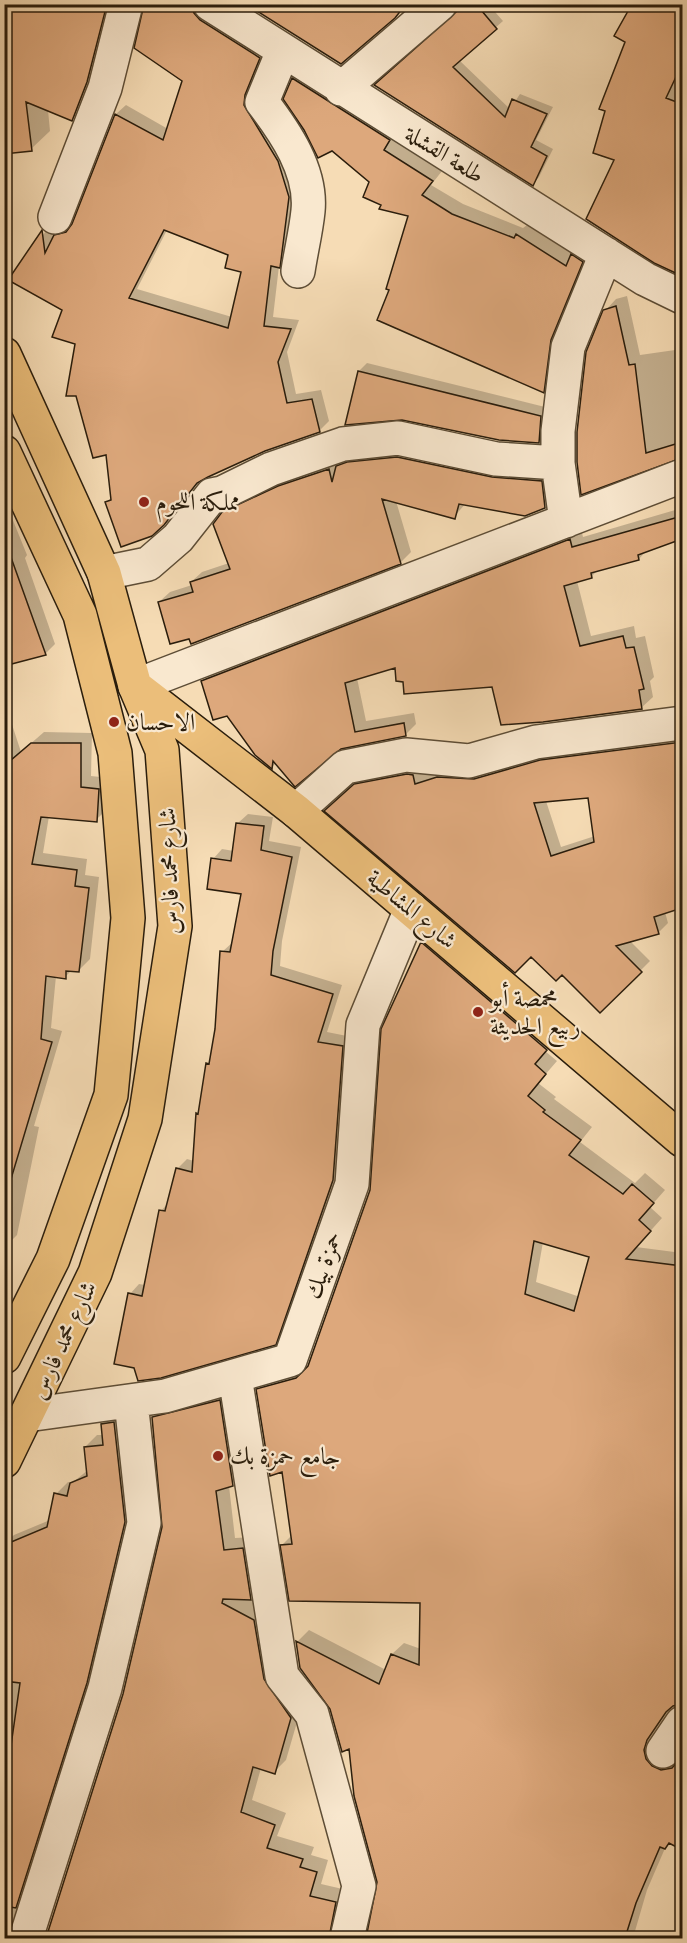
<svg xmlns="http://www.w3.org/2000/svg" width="687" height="1943" viewBox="0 0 687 1943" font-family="'IM FELL English',Amiri,serif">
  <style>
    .shadow { fill: #0003; fill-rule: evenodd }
    .building { fill: #dda87c; stroke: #2a1d0c; stroke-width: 1.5; fill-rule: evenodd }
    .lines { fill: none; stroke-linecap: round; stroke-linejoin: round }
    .minor-casing { stroke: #5d4d36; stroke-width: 36 }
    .major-casing { stroke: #2a1d0c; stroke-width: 36 }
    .minor { stroke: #f9e8cf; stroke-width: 33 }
    .major { stroke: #ebbe7a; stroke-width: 33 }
    .poi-dot { fill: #8f2418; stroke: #f9e8cf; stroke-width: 2 }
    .labels { text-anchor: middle; stroke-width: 4.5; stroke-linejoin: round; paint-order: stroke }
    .street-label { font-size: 24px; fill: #2a1d0c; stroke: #f9e8cf }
    .poi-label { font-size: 24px; fill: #2a1d0c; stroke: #f9e8cf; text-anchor: start }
  </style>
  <rect width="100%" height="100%" fill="#f6dcb5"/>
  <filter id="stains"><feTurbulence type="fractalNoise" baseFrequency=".00333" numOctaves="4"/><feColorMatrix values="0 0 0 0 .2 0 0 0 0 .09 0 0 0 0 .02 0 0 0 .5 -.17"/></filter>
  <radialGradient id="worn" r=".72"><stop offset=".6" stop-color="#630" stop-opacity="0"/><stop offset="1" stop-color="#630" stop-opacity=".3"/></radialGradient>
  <path class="shadow" d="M4,4H120L90,101L72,120L48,110L50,131L31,149Z
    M145,4H204L268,48L298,187L288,257L279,266L273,317L299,320L287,352L296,394L321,390L329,421L319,431L264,450L201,480L163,524L107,502L112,497L108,453L76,343L64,309L10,279L52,223L53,238L65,226L74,224L116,114L126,105L168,129L184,80ZM167,230L230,254L243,271L232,317L137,289Z
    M466,4H488L503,21L459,60L510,109L520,94L553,107L536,140L553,149L539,177L533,184L383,79Z
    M652,4H682V274L655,261L616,159Z
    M303,69L399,129L393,140L442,171L431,185L463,204L523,228L527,225L573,254L582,245L592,251L553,381L543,391L391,289L410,215L383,204L371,182L293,79Z
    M627,296L640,355L682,349V456L578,462L605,311L616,299Z
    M367,363L549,408L547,433L539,441L359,371Z
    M408,447L552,471L555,496L544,507L466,503L454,517L396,501L411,552L400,563L190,637L159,602L170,592L192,585L191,582L202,572L229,563L224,513L235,502L290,476L339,459L340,464L348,456Z
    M682,508V538L646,551L639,559L599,569L591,577L577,581L591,636L634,626L636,638L645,636L654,677L650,681L653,697L641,708L493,685L404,681L397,666L357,678L366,721L414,713L416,724L405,735L277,762L272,767L203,681L214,670L581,529L583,537Z
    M10,513L27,555L25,558L55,644L45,654L4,665V515Z
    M4,700L21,752L44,732L92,733L91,776L110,778L107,809L96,820L49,816L43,853L87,859L85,875L99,877L90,959L78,971L72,970L65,977L56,976L51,1028L62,1031L34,1126L39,1127L17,1235L6,1246Z
    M682,734V906L665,912L668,923L658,933L630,941L650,961L600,1011L563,973L531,955L336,801L365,775L423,765L425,775L448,767L551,751ZM589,796L595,836L561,847L546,801Z
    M248,814L273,817L269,841L301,847L282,941L280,966L342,985L327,1032L352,1037L343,1169L285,1333L275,1343L130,1294L139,1284L145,1285L161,1211L168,1203L177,1169L187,1159L194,1161L197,1114L200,1111L207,1064L212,1059L216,1030L222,952L233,942L243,893L213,859L222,849L234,851L238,823Z
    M434,931L558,1038L545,1051L557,1061L538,1083L556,1097L554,1099L592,1127L580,1142L635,1183L645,1173L665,1190L650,1207L662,1218L636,1247L682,1253V1703L675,1704L656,1736L674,1758L682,1757V1849L668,1844L666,1846L647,1890L633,1938H367L379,1882L351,1747L297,1642L309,1630L386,1670L392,1654L404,1643L421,1649L422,1602L282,1545L292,1535L283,1470L258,1390L270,1378L309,1366L371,1190L383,1030L422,943ZM543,1242L591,1256L580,1297L536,1282Z
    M231,1389L245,1473L229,1486L235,1538L255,1537L262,1586L249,1599L266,1608L302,1705L286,1760L274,1772L261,1768L252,1800L286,1813L277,1836L314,1847L311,1855L328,1860L321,1884L347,1890L345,1938H47L124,1694L164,1527L153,1417L165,1405Z
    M126,1411L136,1509L24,1938H4V1544L14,1535L50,1520L56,1494L68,1482L72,1483L88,1470L85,1447L97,1435H103L102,1424L114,1412Z"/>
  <path class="building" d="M4,4H107L87,82L72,121L26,102L32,151L4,154Z
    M144,4H191L194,13L200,20L260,58L245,95L244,105L278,161L289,197L280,268L271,266L264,326L291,329L278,362L287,403L312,399L320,432L265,451L208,477L197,483L164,525L152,536L121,547L105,502L111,500L106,455L93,458L76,396H66L75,344L52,337L62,310L8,280L42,230L45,253L54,235L66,232L72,224L115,114L163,140L182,81L134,48ZM164,230L228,255L225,268L241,272L228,328L129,298Z
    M246,4H406L395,18L341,64Z
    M465,4H476L497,29L453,67L505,117L512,99L547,114L531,147L547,156L533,186L374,85Z
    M632,4H682V64L666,98L682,104V276L654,263L586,219L614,160L593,153L605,111L599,109L625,42L614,36Z
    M292,78L390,140L384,150L433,181L422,195L452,214L514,238L516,234L566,266L571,254L583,262L551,340L544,393L377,320L389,290L386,289L408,216L379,209L381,205L363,197L369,182L332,151L318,158L304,130L283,99Z
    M616,306L629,365L635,364L646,453L682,442V458L581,495L577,462V432L586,352L603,310Z
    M358,371L541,416L539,443L499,440L402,420L345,425Z
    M397,457L492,477L542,481L545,508L525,516L459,504L455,519L382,499L401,564L191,644L189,639L170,644L158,602L193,592L190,582L230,569L213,524L222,512L278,486L329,469L332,482L336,466L347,462Z
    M682,516V539L638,555L639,560L591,573L592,578L564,586L580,646L623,636L626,648L634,647L644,689L639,690L642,709L543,722L501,725L492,687L404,694L403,682L396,681L395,668L345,683L355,732L404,723L406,736L341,749L295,787L273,761L272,769L255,755L227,716L213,720L201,681L570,539L572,547Z
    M8,549L46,655L4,666V550Z
    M682,742V792L676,793L682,829V908L654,917L659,934L616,946L642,972L600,1013L562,975L556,981L531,957L515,973L324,811L354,784L407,774L413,775L415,784L437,777L474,779L540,760ZM588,798L594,842L551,856L534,803Z
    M31,743H81V787L99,789L97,822L41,817L32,864L77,870L75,886L89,888L79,972L66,971V979L46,976L41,1039L52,1042L11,1179L4,1178V766Z
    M236,823L264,826L261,850L292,857L273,951L271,975L333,994L318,1042L343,1046L333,1180L276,1345L161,1378L138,1381L134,1368L114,1364L128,1293L142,1296L159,1210L165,1211L176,1168L192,1172L196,1113L198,1114L206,1063L209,1064L215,1029L220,951L230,952L241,894L207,889L211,858L231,861Z
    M421,942L547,1050L535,1064L546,1074L528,1096L545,1110L543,1112L581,1140L569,1155L623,1194L632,1184L654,1203L639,1220L651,1231L626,1259L682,1266V1704L673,1706L666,1712L647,1740L644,1750L646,1759L652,1766L661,1770L672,1768L682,1756V1850L669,1843L665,1849L660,1847L636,1903L625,1938H366L377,1882L354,1796L349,1749L342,1752L330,1709L300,1668L296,1641L379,1684L391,1654L419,1665L420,1603L289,1601L280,1545L292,1544L282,1472L270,1476L256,1389L296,1378L308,1366L370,1190L381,1029ZM534,1241L589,1257L574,1311L525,1294Z
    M220,1400L233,1486L216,1491L224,1550L243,1548L251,1600L223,1599L222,1603L254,1620L264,1679L291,1718L275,1774L253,1767L241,1812L275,1825L267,1848L303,1859L300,1867L317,1872L310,1896L336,1902L329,1938H46L123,1694L162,1527L152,1417Z
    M114,1422L125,1522L87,1683L16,1908L4,1906V1794L20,1683L4,1681V1545L47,1527L54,1493L67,1496L70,1483L87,1476L84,1447L103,1445L101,1424Z"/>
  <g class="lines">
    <g class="minor-casing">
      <path id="minor" d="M210,4L645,279L682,297
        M283,51L262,102C285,132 312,171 308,211C306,231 301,251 298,271
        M341,89L440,4
        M55,217L105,88L126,4
        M566,521L558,463V431L568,347L606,254
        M104,573L148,564L178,538L212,495L222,493L271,469L343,444L398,438L496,459L558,463
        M135,686L682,476
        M296,811L345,767L406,755L469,761L536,742L682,723
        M235,1376L282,1676L312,1714L359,1886L347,1938
        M27,1415L165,1396L290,1360L352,1184L363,1025L411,909
        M663,1751L682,1723
        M26,1938L105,1688L144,1523L131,1401"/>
    </g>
    <g class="major-casing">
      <path id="major" d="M4,354L104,573L135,686L162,750L175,926L145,1119L95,1273L4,1461
        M4,452L80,615L115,753L128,918L111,1095L53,1259L4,1357
        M136,687L296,811L682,1140"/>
    </g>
    <use href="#minor" class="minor"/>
    <use href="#major" class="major"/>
  </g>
  <g class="poi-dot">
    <circle cx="144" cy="502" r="6"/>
    <circle cx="114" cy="722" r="6"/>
    <circle cx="478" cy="1012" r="6"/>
    <circle cx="218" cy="1456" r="6"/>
  </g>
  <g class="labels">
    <g class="street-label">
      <text transform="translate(445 154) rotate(32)" y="8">طلعة القشلة</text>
      <text transform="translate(169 871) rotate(-92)" y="8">شارع محمد فارس</text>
      <text transform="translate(412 909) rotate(40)" y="8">شارع المشاطية</text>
      <text transform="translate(323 1265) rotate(-71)" y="8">حمزة بيك</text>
      <text transform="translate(63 1340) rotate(-65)" y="8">شارع محمد فارس</text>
    </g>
    <g class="poi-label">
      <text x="156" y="510">مملكة اللحوم</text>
      <text x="126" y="730">الاحسان</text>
      <text x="490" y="1006">محمصة أبو<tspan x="490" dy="28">ربيع الحديثة</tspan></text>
      <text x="230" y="1464">جامع حمزة بك</text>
    </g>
  </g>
  <rect width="687" height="1943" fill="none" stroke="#f6dcb5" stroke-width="24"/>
  <rect x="6" y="6" width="675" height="1931" fill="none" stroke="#2a1d0c" stroke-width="3"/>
  <rect x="12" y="12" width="663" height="1919" fill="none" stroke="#2a1d0c" stroke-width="1.5"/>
  <rect width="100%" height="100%" filter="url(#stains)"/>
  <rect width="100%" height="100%" fill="url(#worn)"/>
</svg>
